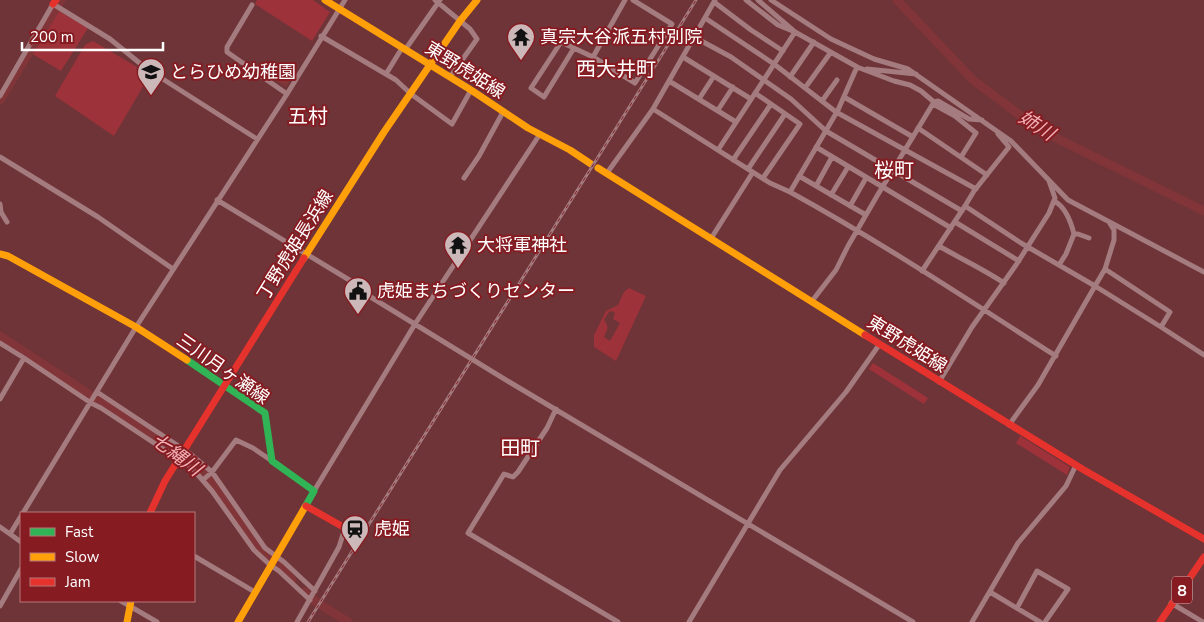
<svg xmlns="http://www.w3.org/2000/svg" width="1204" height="622" viewBox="0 0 1204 622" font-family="'Nunito Sans','Noto Sans JP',sans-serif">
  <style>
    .green { fill: #9e323a; fill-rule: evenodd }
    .water { fill: #813539 }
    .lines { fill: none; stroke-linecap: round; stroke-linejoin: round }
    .river { stroke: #813539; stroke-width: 9 }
    .street { stroke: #a47b7e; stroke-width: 5 }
    .fast { stroke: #30b455; stroke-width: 7 }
    .slow { stroke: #ff9f0a; stroke-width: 7 }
    .jam { stroke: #e5322d; stroke-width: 7 }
    .rail-casing { stroke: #a37b7f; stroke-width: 3 }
    .rail { stroke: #861c22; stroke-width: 1; stroke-dasharray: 4; stroke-linecap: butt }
    .labels { text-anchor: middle; stroke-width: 4; stroke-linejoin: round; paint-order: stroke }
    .shield { fill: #861c22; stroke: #dbbbbd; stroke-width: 1 }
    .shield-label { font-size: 16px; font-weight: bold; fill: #fff }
    .poi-label { font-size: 18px; fill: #fff; stroke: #861c22; text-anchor: start }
    .street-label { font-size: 18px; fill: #fff; stroke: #861c22 }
    .water-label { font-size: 19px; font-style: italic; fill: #f3afb4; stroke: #861c22 }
    .quarter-label { font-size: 20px; fill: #fff; stroke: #861c22 }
  </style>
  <rect width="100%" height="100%" fill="#6e3438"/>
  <path class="green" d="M257,0H313L330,12L312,41L255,4Z
    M57,11H59L88,28L61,71L31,53Z
    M93,41L137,67L136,70L148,78L114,136L55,96L85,45Z
    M629,288L646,296L616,361L594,347V335L606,311L618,305L624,292ZM611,311L615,313L613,319L620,323L610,341L604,337C607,330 610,327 604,320L609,312Z
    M873,363L928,398L924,404L869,369Z
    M1020,436L1070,467L1067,475L1016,443Z"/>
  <path class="water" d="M274,70L290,80L286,87L269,77Z"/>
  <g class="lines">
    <path class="river" d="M897,0L973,80L1040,130L1204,211
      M0,100L61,0
      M0,336L191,461L216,486L262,551L278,564L292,580
      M305,592L315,601L348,622"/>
    <path class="street" d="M435,0L470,29L477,39L450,77
      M625,0L593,57L635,83L672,24L633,0
      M758,0L795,32L859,68
      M771,0L831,39L874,59L908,69L1011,141L1068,200L1204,272
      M714,2L751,30L783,51
      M252,5L227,47V52L287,94
      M705,18L774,64L836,112L976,189
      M321,36L396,80L411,94L452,124L471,90
      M694,37L731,57L791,99L826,131L962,211
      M574,48L544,97L531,88L561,42L593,57
      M405,50L440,0
      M683,57L751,99
      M867,69L916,74
      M386,74L402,48
      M790,77L814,42
      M669,81L736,122
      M805,88L831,52
      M755,93L800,124L763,178
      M0,96L53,4L110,39L147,69L257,139
      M844,97L913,137
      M699,99L714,76
      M822,101L837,80
      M934,102L921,91L910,85L894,81L857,67L838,110L790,192C881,242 968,300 1056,356
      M933,104L955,116L976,133L961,157
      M653,109L770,183L790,192
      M718,110L733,87
      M918,128L987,175
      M816,147L951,228
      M718,150L795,32L778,25L746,0
      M0,157L98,217L173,269
      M733,160L771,104
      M748,169L785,114
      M607,173L653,109L715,0
      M799,176L866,215
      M464,178L479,156L503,112
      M816,186L832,157
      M831,195L848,167
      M217,200L351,281L369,296L511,383L913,622
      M1054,201C1066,207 1071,222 1074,234
      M0,204L1,212L7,222
      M850,206L866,178
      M965,206L974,191L1009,147L998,134
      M955,222L1019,261
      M1109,222L1114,230V240L1105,269L1170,312L1161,327L1204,355
      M712,237L753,172
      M939,246C961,259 983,269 1004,283
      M1059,265L1066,254L1074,234H1078L1089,238
      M1105,269L1095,286L1161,327
      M922,271L965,206L1021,243L1095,286L1038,385L1009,425
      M812,301L836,270L848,246L877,196L934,102L938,101L969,119L982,120
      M0,343L24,358
      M939,382L972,327L1016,265L1049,213L1055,198L1049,181
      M97,392L189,453L212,472L265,548L284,562L315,591
      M0,399L24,358L91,403L101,408L192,468L212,491L254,550L269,564L279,571L310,600
      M556,409L547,428L518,472L513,477L504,474L468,533L618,622
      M203,480L212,472L236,440L253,448L272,461
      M314,491L415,324L540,134
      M23,513L136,327L287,94L345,0
      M21,516L10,534L21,542
      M0,527L10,534
      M194,556L255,592
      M990,592L1040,622
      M121,601L157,622
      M1171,603L1203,622
      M0,606L21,569
      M1017,608L1037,571L1068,589L1045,622
      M297,622L339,547L345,528L358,521
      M689,622L780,470L846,392L879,345
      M972,622L1018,543L1066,486L1076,465"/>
    <path class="fast" d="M187,360L265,413L272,461L314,491L305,507"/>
    <path class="slow" d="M325,0L471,90L528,128L570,150L591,164
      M598,168L865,335
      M0,254L8,256L136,327L187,360
      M304,258L384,132L460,21L477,0
      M127,622L131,601
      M238,622L305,507"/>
    <path class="jam" d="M53,4L56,0
      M865,335L1084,470L1204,539
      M306,506L345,528
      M150,513L165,481L304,258
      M1160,622L1204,557"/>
    <g class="rail-casing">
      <path id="rail" d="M308,622L696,0"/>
    </g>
    <use href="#rail" class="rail"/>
  </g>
  <defs>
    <g id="temple-pin" transform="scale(1.4375)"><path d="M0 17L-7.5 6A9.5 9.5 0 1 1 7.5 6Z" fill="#ccb8b9" stroke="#861c22"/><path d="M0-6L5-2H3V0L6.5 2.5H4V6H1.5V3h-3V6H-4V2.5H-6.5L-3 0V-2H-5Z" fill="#111"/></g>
    <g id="school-pin" transform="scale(1.4375)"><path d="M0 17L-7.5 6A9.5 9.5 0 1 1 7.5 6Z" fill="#ccb8b9" stroke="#861c22"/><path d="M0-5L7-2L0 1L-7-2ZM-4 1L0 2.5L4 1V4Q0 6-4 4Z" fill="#111"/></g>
    <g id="civic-pin" transform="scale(1.4375)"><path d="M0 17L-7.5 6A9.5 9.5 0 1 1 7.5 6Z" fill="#ccb8b9" stroke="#861c22"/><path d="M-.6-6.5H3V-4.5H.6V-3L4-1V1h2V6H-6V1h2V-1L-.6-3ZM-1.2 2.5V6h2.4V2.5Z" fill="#111"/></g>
    <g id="station-pin" transform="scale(1.4375)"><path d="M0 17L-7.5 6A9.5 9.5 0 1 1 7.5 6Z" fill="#ccb8b9" stroke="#861c22"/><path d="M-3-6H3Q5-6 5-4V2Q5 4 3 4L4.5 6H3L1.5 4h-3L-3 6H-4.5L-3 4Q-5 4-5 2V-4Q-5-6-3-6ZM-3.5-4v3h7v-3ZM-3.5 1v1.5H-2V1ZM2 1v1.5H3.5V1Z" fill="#111"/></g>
  </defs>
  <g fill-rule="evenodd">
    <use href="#temple-pin" x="521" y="37"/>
    <use href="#school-pin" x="151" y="72"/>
    <use href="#temple-pin" x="458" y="245"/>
    <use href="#civic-pin" x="358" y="291"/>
    <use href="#station-pin" x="355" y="529"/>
  </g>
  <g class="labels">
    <rect class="shield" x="1172" y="576.5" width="20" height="27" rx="4"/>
    <g class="shield-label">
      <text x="1182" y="596">8</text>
    </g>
    <g class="poi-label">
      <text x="540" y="43">真宗大谷派五村別院</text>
      <text x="170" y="78">とらひめ幼稚園</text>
      <text x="477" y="251">大将軍神社</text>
      <text x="377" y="297">虎姫まちづくりセンター</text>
      <text x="374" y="535">虎姫</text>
    </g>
    <g class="street-label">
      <text transform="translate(465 70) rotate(32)" y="6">東野虎姫線</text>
      <text transform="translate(295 245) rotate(-58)" y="6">丁野虎姫長浜線</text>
      <text transform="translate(907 344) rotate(32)" y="6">東野虎姫線</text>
      <text transform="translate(223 369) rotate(35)" y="6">三川月ヶ瀬線</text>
    </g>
    <g class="water-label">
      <text transform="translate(1037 125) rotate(32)" y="7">姉川</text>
      <text transform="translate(177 454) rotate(37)" y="7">七縄川</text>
    </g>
    <g class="quarter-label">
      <text x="616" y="76">西大井町</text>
      <text x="308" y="123">五村</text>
      <text x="894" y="177">桜町</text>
      <text x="520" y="455">田町</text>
    </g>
  </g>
  <rect x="20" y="512" width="175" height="90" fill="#861c22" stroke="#b6777a"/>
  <rect x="30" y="528" width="25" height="8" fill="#30b455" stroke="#b6777a"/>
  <text x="65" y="537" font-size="15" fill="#ffffff">Fast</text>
  <rect x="30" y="553" width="25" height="8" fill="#ff9f0a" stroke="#b6777a"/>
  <text x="65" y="562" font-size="15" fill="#ffffff">Slow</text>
  <rect x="30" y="578" width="25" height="8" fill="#e5322d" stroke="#b6777a"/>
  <text x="65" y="587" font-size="15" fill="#ffffff">Jam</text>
  <path d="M22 42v8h141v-8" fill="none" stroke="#ffffff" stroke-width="2.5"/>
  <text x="30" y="42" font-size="15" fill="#ffffff" stroke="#861c22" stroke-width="4" paint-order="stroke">200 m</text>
</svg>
